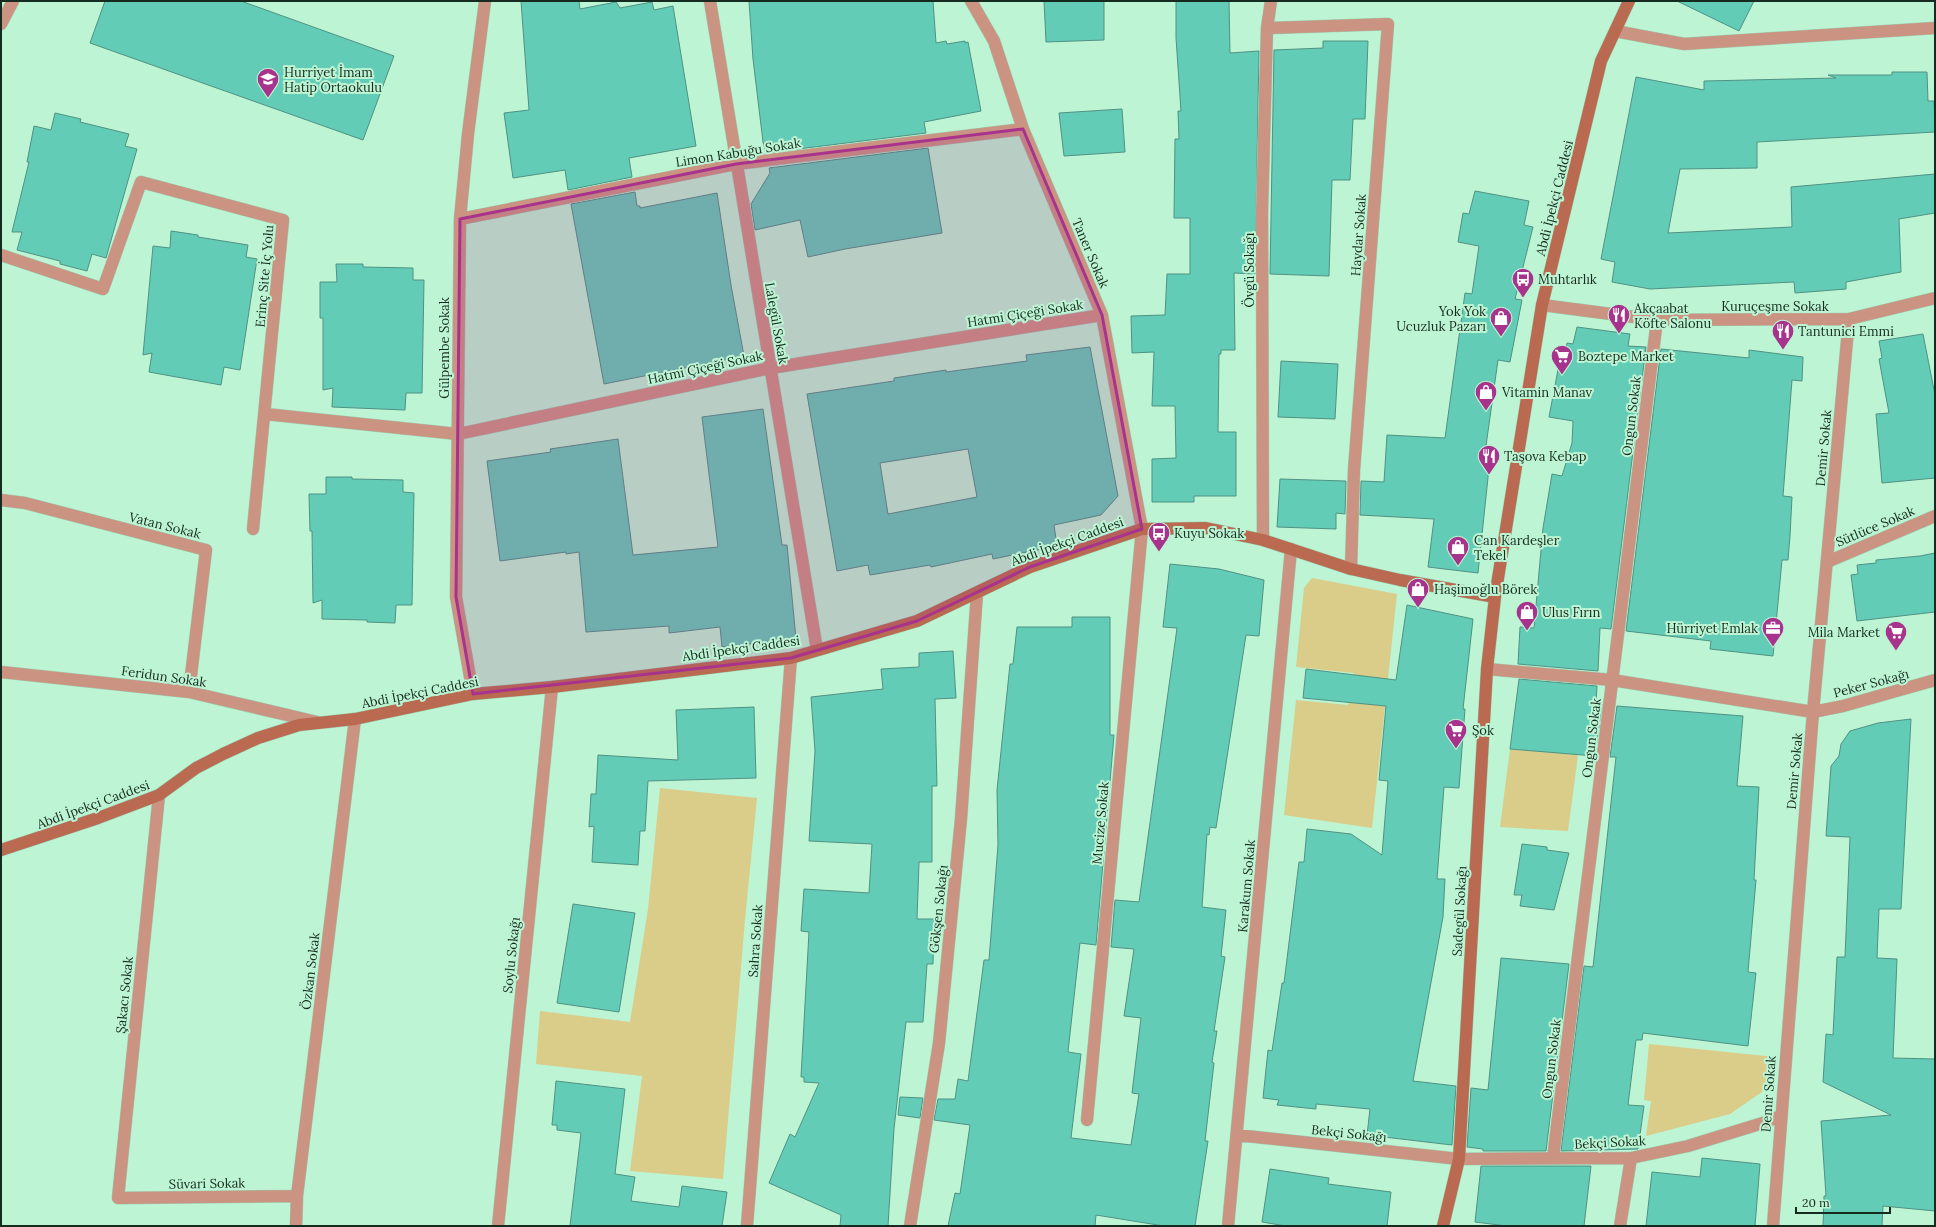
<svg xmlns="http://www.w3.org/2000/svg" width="1936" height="1227" viewBox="0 0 1936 1227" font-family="Lora,serif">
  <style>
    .green { fill: #dacc89 }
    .building { fill: #63ccb6; stroke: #4f9283; fill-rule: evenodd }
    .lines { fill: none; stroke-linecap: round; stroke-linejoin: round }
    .lane-casing { stroke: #9fd0b3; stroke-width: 13 }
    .street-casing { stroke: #9fd0b3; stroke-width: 13 }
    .secondary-casing { stroke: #9fd0b3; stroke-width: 13 }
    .lane { stroke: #cb9382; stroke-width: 12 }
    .street { stroke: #cb9382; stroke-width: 12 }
    .secondary { stroke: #ba6a50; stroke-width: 12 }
    .marked { fill: #a7338c; fill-opacity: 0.2; stroke: #a7338c; stroke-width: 3; stroke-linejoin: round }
    .labels { text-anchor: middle; stroke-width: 4; stroke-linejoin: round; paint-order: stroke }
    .poi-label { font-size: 13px; fill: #152b1f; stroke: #bdf4d3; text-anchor: start }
    .street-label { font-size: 13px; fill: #152b1f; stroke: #bdf4d3 }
  </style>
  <rect width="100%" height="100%" fill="#bdf4d3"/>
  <path class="green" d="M1312,578L1397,594L1372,828L1284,815L1296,700L1348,705L1354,673L1296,667L1304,588Z
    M1510,749L1578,755L1568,831L1500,827Z
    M660,788L757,798L745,920L723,1179L630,1171L642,1076L536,1064L540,1011L630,1022L648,909Z
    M1649,1044L1775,1057L1762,1092L1730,1114L1646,1136L1651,1101L1644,1100Z"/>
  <path class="building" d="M105,1H241L394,56L363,140L90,43Z
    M521,1H579L580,9L616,2L620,8L652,2L654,10L673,6L696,146L629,158L632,177L568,190L565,170L513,178L504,113L529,110Z
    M749,1H933L936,43L946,41L947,44L965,41V43L968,42L981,111L924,122L926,133L766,153L763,142L753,59Z
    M1044,1H1104V40L1046,42Z
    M1176,1H1229L1230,53L1259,51L1255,274L1234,273L1235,350H1221V354H1219L1218,432H1236V496H1194V502H1152V459L1176,458L1175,406H1152L1154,352L1132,353L1131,316L1165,315L1167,274H1190V218H1174L1175,139H1179L1178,111H1181L1176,38Z
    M1677,1H1754L1739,31Z
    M1323,41H1368L1365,119H1353L1350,180H1332L1329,276L1270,274L1274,50L1323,48Z
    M1892,72H1927L1928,101H1934L1935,132L1757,142V168L1680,169L1668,233L1792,227L1791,187L1935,174V213L1899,219L1901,272L1846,282V289L1795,293L1794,282L1650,289L1612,282L1615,262L1601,259L1636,77L1704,90V81L1836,78L1828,75H1892Z
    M1122,109L1125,152L1064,156L1059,113Z
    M55,113L81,119L80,122L129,134L125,146L137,149L106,258L92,254L87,271L60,264V261L17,250L22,232H12L29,162H27L34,126L51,130Z
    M928,148L942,233L845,249L808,257L800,220L755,230L751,204L770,173L769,168Z
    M1475,191L1529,201L1524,225L1533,227L1515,299L1522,300L1510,362L1498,360L1483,467L1489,468L1478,573L1428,567L1434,519L1360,515L1361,481L1384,482L1387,435L1445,438L1465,293L1472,294L1479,246L1458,242L1463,213L1469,214Z
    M635,192L637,206H640V208L717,193L731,285L744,356L604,384L571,204Z
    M171,231L198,235V237L248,245L246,257L257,259L240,370L224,367L221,385L149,372L152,353L143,355L153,246L170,248Z
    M336,264H363V267L413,268V280H424L422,393H406L405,410L332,407L333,388L323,390V318H320V282H337Z
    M1577,327L1630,334L1628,346L1646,347L1611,629L1600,628L1598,671L1518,664L1520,627L1534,628L1543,528L1552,474L1562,476L1572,443L1573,421L1549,417L1561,354L1565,355L1567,343L1573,344Z
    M1923,334L1935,395V478L1882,483L1876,414L1889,413L1879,359L1882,358L1879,341Z
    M1090,347L1118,496L1101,515L1054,525L1057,546L993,559L992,554L931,567L930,565L870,575L868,565L837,571L807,394L894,381V378L946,370V372L1027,361L1026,355ZM968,449L977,497L888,514L880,463Z
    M1661,349L1749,358V350L1803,357L1802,381L1792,380L1783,496L1792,497L1790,536L1788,560H1782L1773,656L1710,649L1711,641L1626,631Z
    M1281,361L1338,364L1335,419L1278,417Z
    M763,409L782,545H787L796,639L722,647L720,627L669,633V626L586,632L579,552L566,554V552L500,561L487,461L551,452L550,449L618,439L633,555L718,547L702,417Z
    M326,477H352V479L403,480V492L414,493L412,605H396L395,623L367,622V620L322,619V600L313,603L312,531H310L309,494H326Z
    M1280,479L1346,481L1345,514L1336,513V529L1277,527Z
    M1935,553V612L1857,621L1851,575L1858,574L1857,565L1876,563V560L1920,556Z
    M1170,564L1219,569L1264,580L1259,636L1246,635L1216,828L1210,827L1209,835L1207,834L1202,907L1226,910L1221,956L1225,957L1214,1031H1217L1212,1062L1214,1063L1205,1141H1208L1195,1226H1164L1096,1215L1095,1226H948L955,1193L960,1194L970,1125L934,1120L938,1099H955L958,1079L968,1081L984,960H989L998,845L997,790L1010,664H1013L1017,627H1072V617H1110V735H1114L1096,945L1080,943L1068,1052L1081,1054L1071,1138L1131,1145L1139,1094L1132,1093L1141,1018L1124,1016L1134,949L1111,947L1115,900L1139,902L1177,628L1163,627Z
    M1407,605L1473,619L1463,709H1465L1459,788L1444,787L1437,879H1445L1443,917L1413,1081L1456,1086L1452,1145L1367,1135L1370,1109L1316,1104V1109L1277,1105L1279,1100L1263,1098L1268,1050L1272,1051L1282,983H1284L1299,862H1304L1307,829L1351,834L1382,855L1388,781L1379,780L1386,706L1303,698L1306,669L1396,680Z
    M953,651L956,698L935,699L937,786H932V862H919L917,919H934L933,964H927L923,1022H906L894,1129L888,1226H840L841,1215L769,1183L790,1134L795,1137L819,1083L804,1082V1077H801L809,932L801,931L804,889L869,893L872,844L809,841L815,751L811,697L883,689L881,669L919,667V653Z
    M1519,679L1597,686L1596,704H1602L1595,756L1510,749Z
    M1617,706L1743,716L1737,786L1759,787L1754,880H1756L1748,972L1756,973L1748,1046L1643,1033L1642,1040H1636L1628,1105L1644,1106L1638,1149L1561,1151L1584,966L1593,967L1616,757H1610Z
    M754,707L756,778L648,781L645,831H640L638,865L592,862L594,826L589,827L591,794H596L598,755L678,760L676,710Z
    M1911,719L1901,909H1879L1877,958L1897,959L1893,1058L1935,1059V1211L1883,1206L1882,1226H1823L1824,1196H1826L1821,1121L1891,1115L1823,1082L1826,1034L1833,1035L1837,957H1845L1850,837L1826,836L1831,766L1839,756L1841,744L1850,731L1878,723Z
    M1522,844L1547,847V850L1569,853L1554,910L1520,906L1522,895H1514Z
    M573,904L635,913L619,1012L557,1003Z
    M1501,958L1569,964L1546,1151H1483V1149L1467,1147L1471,1088L1488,1090Z
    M556,1081L625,1089L615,1174L635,1177L631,1201L679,1207L682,1186L727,1192L722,1226H570L581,1133L557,1130V1125H552Z
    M900,1097L923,1098L920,1118L898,1115Z
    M1702,1158L1760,1164L1755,1226H1646L1652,1172L1700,1177Z
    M1481,1166H1591L1584,1226H1507L1475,1222Z
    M1270,1169L1329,1178L1328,1184L1391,1192L1387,1226H1286L1262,1222Z"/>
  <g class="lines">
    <g class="lane-casing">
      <path id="lane" d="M1,255L103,289L141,182L283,220L253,529
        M265,414L458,434"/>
    </g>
    <g class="street-casing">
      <path id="street" d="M710,1L817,650
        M971,1L994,41L1023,129L1102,315L1142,529L1087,1120
        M1,24L13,1
        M1267,28L1388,24L1354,470L1351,569
        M1615,31L1684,44L1935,28
        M460,219L736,164L1023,129
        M1542,305L1657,320L1849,319L1935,298
        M458,434L771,368L1102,315
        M1,500L25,503L206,550L189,692
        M1263,540L1262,212L1267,28L1271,1
        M1827,562L1935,516
        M1487,669L1612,680L1813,712L1843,706L1935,680
        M1,672L189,692L317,722
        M473,694L456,597L460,219L468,134L485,1
        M159,795L118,1198L297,1196
        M1237,1135L1459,1159L1631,1158L1688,1146L1766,1122L1780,1116
        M1553,1158L1657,320
        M296,1226L297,1196L355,719
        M498,1226L552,687
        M747,1226L791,658
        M910,1226L939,1043L961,819L977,593
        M1228,1226L1291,549
        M1620,1226L1631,1158
        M1773,1226L1813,712L1849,319"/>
    </g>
    <g class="secondary-casing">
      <path id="secondary" d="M1,850L98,818L159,795L196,768L223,754L258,738L299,725L355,719L473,694L552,687L791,658L917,621L1030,567L1142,529L1206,528L1263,540L1351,569L1400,580L1495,597
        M1443,1226L1459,1159L1487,669L1495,597L1542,305L1601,61L1629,1"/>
    </g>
    <use href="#lane" class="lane"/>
    <use href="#street" class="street"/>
    <use href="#secondary" class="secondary"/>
  </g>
  <path class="marked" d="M1023,129L1102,315L1142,529L1030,567L917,621L791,658L473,694L456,597L460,219L736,164Z"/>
  <defs>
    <g id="school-pin" transform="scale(1.15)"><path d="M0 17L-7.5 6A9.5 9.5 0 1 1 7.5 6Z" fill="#a7338c" stroke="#bdf4d3"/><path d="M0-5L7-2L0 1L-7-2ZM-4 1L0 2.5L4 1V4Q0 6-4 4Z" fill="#fff"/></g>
    <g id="bus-pin" transform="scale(1.15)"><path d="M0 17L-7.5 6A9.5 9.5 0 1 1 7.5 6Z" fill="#a7338c" stroke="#bdf4d3"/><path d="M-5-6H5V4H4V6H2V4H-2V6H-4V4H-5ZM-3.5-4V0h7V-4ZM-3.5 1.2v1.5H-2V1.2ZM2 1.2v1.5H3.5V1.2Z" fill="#fff"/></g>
    <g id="restaurant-pin" transform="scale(1.15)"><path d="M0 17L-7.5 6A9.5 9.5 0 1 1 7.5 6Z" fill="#a7338c" stroke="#bdf4d3"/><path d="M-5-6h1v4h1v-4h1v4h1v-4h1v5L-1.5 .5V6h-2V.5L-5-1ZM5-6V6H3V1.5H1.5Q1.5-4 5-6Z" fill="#fff"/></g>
    <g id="shop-pin" transform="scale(1.15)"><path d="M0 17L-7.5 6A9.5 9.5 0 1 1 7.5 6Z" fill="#a7338c" stroke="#bdf4d3"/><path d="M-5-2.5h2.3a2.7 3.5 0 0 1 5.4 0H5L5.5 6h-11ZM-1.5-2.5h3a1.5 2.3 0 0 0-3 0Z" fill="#fff"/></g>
    <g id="supermarket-pin" transform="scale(1.15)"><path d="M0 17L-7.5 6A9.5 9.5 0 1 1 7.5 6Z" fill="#a7338c" stroke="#bdf4d3"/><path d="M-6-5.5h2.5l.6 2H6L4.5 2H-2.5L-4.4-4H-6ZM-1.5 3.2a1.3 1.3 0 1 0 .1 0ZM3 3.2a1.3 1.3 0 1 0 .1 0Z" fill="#fff"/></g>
    <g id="office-pin" transform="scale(1.15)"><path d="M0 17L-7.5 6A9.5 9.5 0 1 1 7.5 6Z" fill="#a7338c" stroke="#bdf4d3"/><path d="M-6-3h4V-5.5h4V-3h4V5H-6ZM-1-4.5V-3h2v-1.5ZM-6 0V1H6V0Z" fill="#fff"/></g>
  </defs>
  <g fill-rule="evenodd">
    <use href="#school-pin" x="268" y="79"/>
    <use href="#bus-pin" x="1523" y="279"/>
    <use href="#restaurant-pin" x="1619" y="315"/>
    <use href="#shop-pin" x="1501" y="318"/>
    <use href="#restaurant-pin" x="1783" y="331"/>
    <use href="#supermarket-pin" x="1562" y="356"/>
    <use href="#shop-pin" x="1486" y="392"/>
    <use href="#restaurant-pin" x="1489" y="456"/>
    <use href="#bus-pin" x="1159" y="533"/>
    <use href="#shop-pin" x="1458" y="547"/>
    <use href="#shop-pin" x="1418" y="589"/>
    <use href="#shop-pin" x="1527" y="612"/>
    <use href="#office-pin" x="1773" y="628"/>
    <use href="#supermarket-pin" x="1896" y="632"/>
    <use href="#supermarket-pin" x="1456" y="730"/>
  </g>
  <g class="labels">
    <g class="poi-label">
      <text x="284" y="77">Hurriyet İmam<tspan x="284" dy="15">Hatip Ortaokulu</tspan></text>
      <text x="1538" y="284">Muhtarlık</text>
      <text x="1634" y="313">Akçaabat<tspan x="1634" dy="15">Köfte Salonu</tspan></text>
      <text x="1486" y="316" text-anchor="end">Yok Yok<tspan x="1486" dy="15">Ucuzluk Pazarı</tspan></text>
      <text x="1798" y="336">Tantunici Emmi</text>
      <text x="1578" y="361">Boztepe Market</text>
      <text x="1502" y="397">Vitamin Manav</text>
      <text x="1504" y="461">Taşova Kebap</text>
      <text x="1174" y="538">Kuyu Sokak</text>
      <text x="1474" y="545">Can Kardeşler<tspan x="1474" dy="15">Tekel</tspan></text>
      <text x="1434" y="594">Haşimoğlu Börek</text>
      <text x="1542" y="617">Ulus Fırın</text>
      <text x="1758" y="633" text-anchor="end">Hürriyet Emlak</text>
      <text x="1880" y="637" text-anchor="end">Mila Market</text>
      <text x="1472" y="735">Şok</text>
    </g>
    <g class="street-label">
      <text transform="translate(738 152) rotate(-9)" y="5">Limon Kabuğu Sokak</text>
      <text transform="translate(1554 198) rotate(-76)" y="5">Abdi İpekçi Caddesi</text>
      <text transform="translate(1358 235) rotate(-86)" y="5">Haydar Sokak</text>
      <text transform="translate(1091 253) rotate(67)" y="5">Taner Sokak</text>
      <text transform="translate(1249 270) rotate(-90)" y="5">Övgü Sokağı</text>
      <text transform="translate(264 276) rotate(-85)" y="5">Erinç Site İç Yolu</text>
      <text x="1775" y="311">Kuruçeşme Sokak</text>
      <text transform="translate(1025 313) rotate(-9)" y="5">Hatmi Çiçeği Sokak</text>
      <text transform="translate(777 323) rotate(80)" y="5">Lalegül Sokak</text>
      <text transform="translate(444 348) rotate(-90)" y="5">Gülpembe Sokak</text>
      <text transform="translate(705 367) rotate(-12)" y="5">Hatmi Çiçeği Sokak</text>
      <text transform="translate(1631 416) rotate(-83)" y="5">Ongun Sokak</text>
      <text transform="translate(1823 448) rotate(-85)" y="5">Demir Sokak</text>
      <text transform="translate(165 525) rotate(14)" y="5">Vatan Sokak</text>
      <text transform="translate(1875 526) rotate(-23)" y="5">Sütlüce Sokak</text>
      <text transform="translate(1067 541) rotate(-20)" y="5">Abdi İpekçi Caddesi</text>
      <text transform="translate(741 648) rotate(-8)" y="5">Abdi İpekçi Caddesi</text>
      <text transform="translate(164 676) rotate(8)" y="5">Feridun Sokak</text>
      <text transform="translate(1871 683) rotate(-15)" y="5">Peker Sokağı</text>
      <text transform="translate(420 692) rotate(-11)" y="5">Abdi İpekçi Caddesi</text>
      <text transform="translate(1591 738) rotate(-83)" y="5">Ongun Sokak</text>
      <text transform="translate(1794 771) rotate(-85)" y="5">Demir Sokak</text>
      <text transform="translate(93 804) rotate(-20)" y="5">Abdi İpekçi Caddesi</text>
      <text transform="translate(1100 823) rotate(-85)" y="5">Mucize Sokak</text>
      <text transform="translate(1246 886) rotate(-85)" y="5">Karakum Sokak</text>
      <text transform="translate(938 909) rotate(-84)" y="5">Gökşen Sokağı</text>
      <text transform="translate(1459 911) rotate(-87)" y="5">Sadegül Sokağı</text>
      <text transform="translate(755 941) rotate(-86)" y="5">Sahra Sokak</text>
      <text transform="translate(511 955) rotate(-84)" y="5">Soylu Sokağı</text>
      <text transform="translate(310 971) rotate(-83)" y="5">Özkan Sokak</text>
      <text transform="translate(124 995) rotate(-84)" y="5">Şakacı Sokak</text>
      <text transform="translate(1551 1059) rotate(-83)" y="5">Ongun Sokak</text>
      <text transform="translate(1768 1094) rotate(-86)" y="5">Demir Sokak</text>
      <text transform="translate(1349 1133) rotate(6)" y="5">Bekçi Sokağı</text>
      <text transform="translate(1610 1142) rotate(-3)" y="5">Bekçi Sokak</text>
      <text transform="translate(207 1183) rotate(-1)" y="5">Süvari Sokak</text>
    </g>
  </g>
  <rect width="1936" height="1227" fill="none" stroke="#152b1f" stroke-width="4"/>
  <path d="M1796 1207v6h94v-6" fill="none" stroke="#152b1f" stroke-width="2"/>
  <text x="1802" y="1207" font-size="12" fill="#152b1f" stroke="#bdf4d3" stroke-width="3" paint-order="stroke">20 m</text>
</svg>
